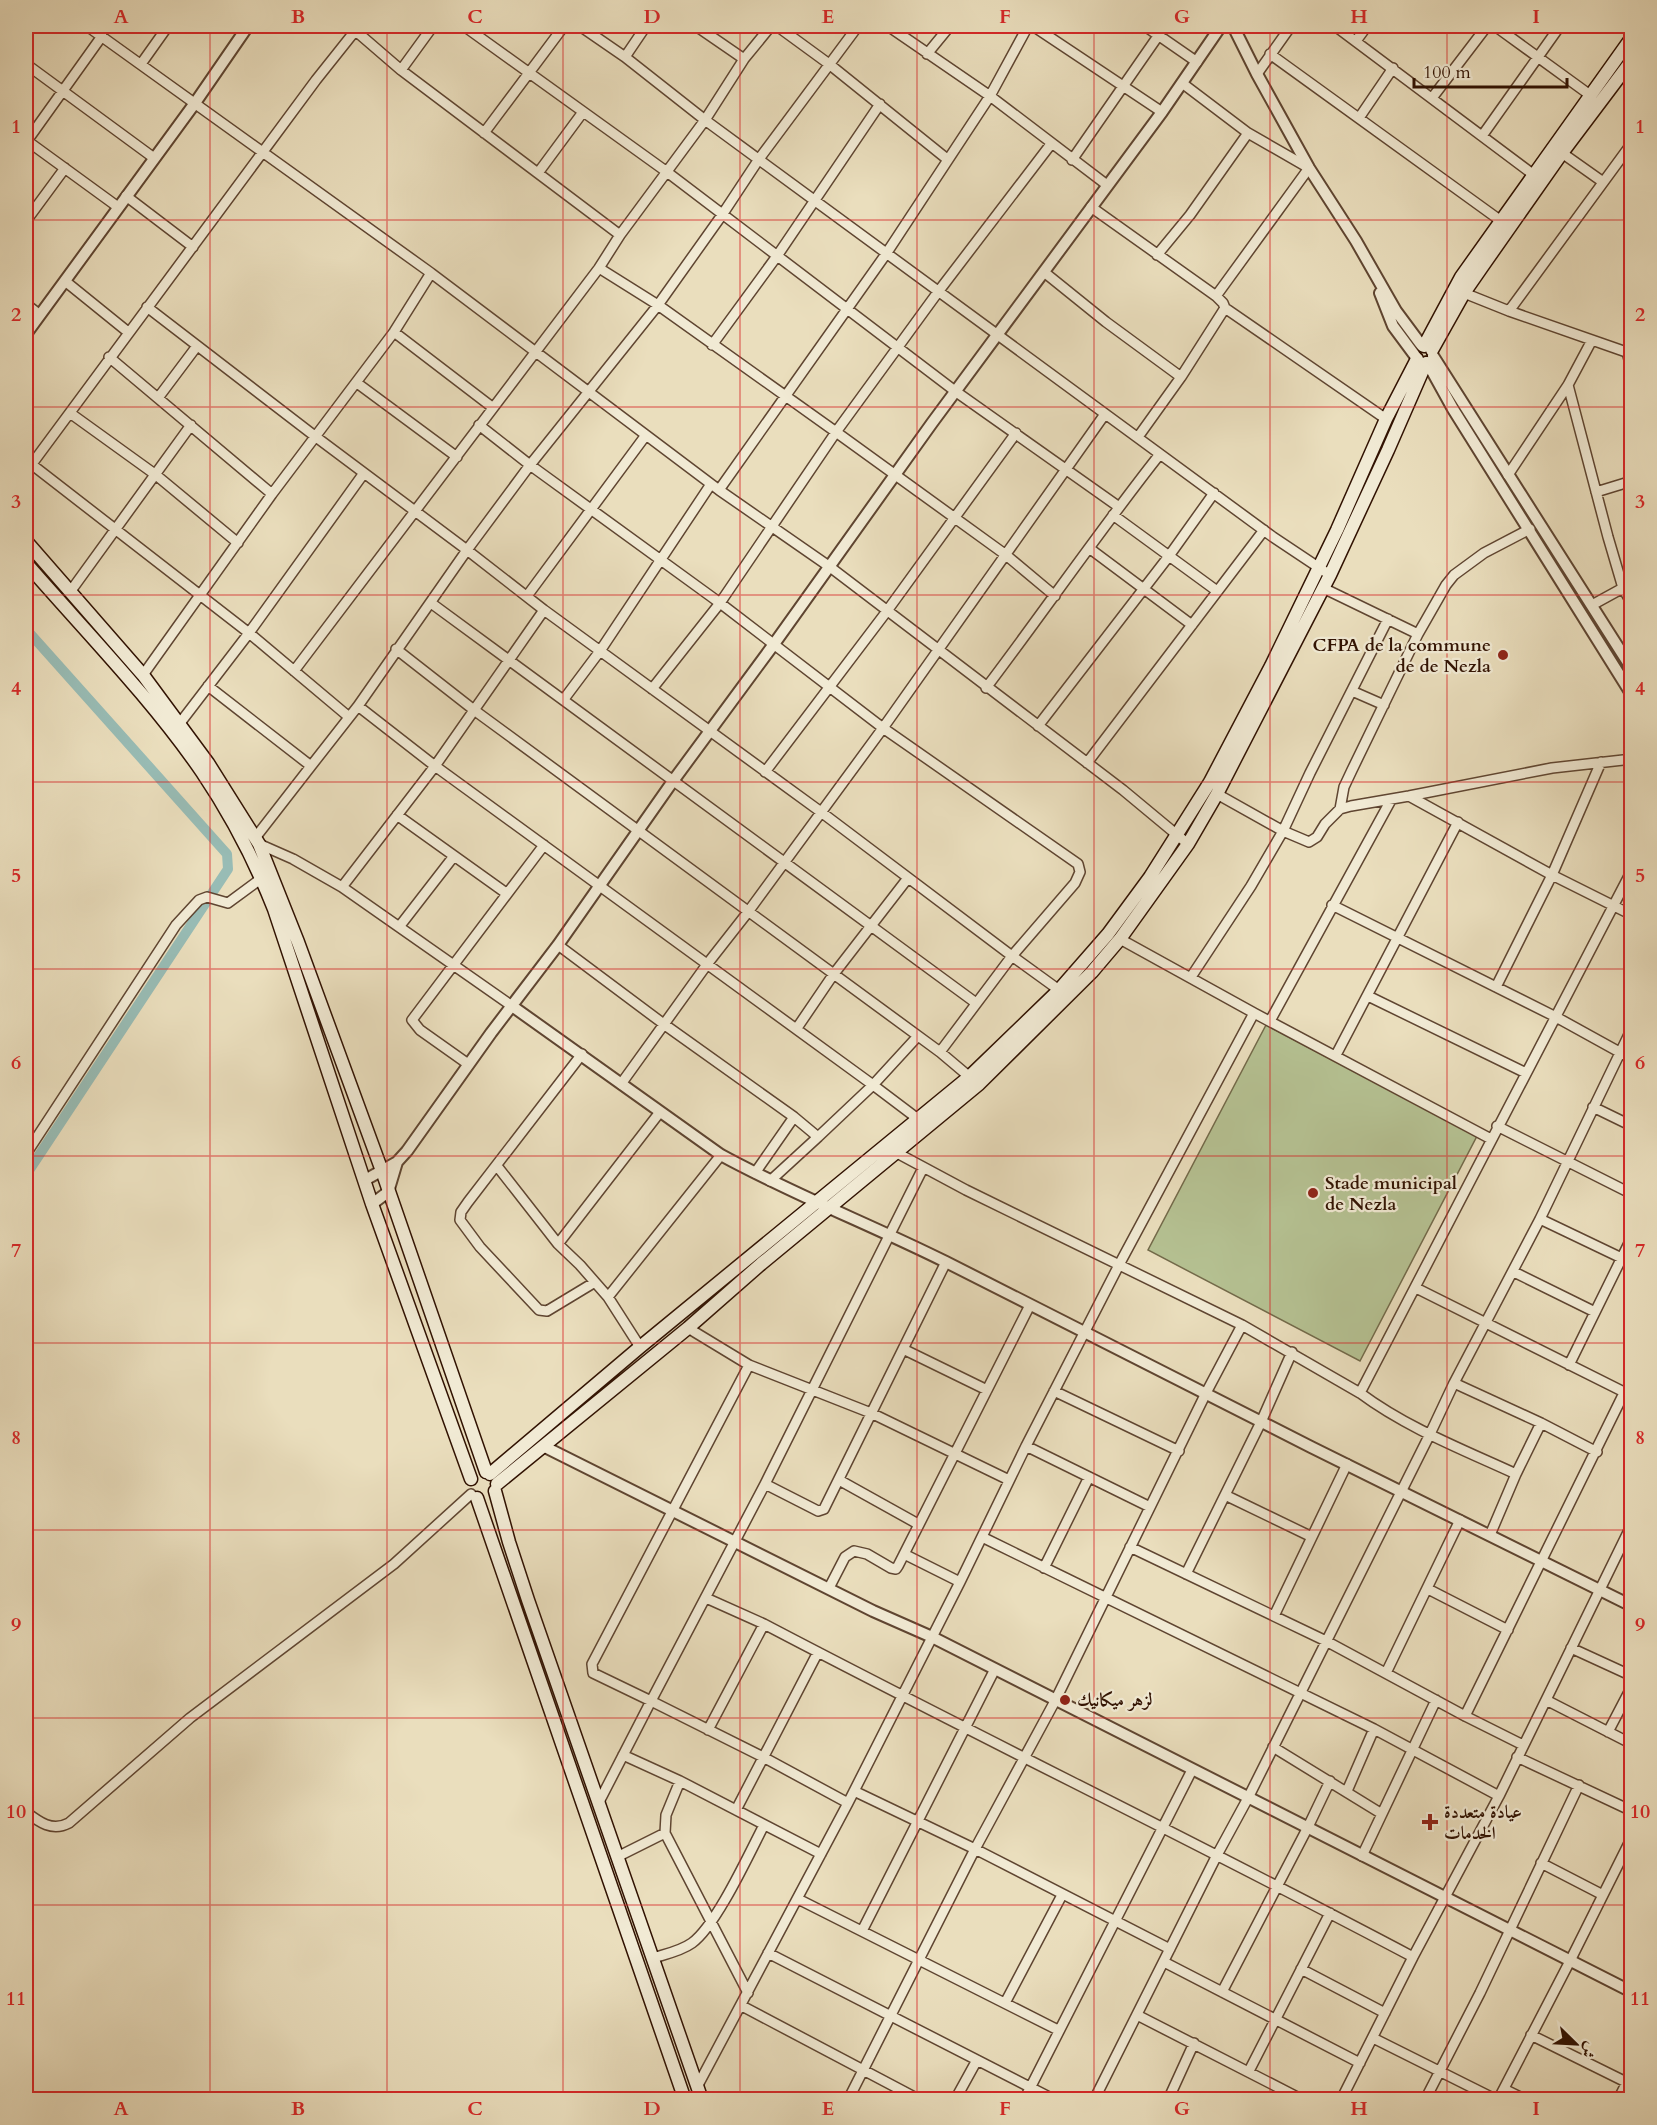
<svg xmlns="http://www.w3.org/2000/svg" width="1657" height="2125" viewBox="0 0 1657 2125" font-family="Cardo,Amiri,serif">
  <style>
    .green { fill: #b5c192; stroke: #736a4a; stroke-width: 1.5 }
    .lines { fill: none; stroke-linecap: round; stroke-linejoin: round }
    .canal { stroke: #98bcb5; stroke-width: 10 }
    .minor-casing { stroke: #5f4531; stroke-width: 12 }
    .tertiary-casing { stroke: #5f4531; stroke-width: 14 }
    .secondary-casing { stroke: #311202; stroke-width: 15 }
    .minor { stroke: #f1ead4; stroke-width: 9 }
    .tertiary { stroke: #f1ead4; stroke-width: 10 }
    .secondary { stroke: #f1ead4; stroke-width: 12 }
    .grid { fill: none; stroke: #d62828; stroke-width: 1.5; stroke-opacity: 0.55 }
    .poi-dot { fill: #8f2418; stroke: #f1ead4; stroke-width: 2 }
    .labels { text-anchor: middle; stroke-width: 4.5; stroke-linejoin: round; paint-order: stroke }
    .poi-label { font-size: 18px; font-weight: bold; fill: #311202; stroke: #f1ead4; text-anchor: start }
    .neatline { fill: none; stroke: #d62828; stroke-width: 2 }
    .grid-label { font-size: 20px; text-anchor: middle; font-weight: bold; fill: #d62828 }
  </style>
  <rect width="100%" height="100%" fill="#eadebd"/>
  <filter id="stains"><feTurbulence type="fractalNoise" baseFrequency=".00333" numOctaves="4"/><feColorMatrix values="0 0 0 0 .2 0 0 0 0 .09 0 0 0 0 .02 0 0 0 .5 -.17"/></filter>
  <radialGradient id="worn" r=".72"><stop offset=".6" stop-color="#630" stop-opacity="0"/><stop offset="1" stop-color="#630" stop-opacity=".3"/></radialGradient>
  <path class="green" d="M1266,1025L1477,1136L1360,1361L1148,1250Z"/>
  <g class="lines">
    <path class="canal" d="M26,629L227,854L228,869L26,1175"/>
    <g class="minor-casing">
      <path id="minor" d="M87,26L431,273L719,490L830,567L1123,790L1188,844
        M350,26L401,70L620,235
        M464,26L667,172L955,391L1119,507
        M580,26L625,57L705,120L1273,537L1330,575
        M696,26L744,59
        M777,26L829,64L947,159
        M888,26L990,96L1107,185
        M1033,26L1162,112
        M1145,26L1197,62
        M1335,26L1534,175
        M1495,26L1590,95
        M1356,41L1367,26
        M927,54L950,26
        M1270,54L1501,221
        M625,57L646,26
        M26,64L154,158
        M141,64L168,26
        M401,70L433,26
        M1257,74L1291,26
        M1432,98L1487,26
        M1359,118L1393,68
        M484,133L564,26
        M1482,136L1560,26
        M26,140L118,207
        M27,141L102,36
        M1562,153L1603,182
        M1072,160L1165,26
        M538,173L583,112
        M126,196L193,247
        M1091,207L1216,296L1223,303L1225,308L1386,419
        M26,221L65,168
        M1157,255L1190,215L1248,133L1182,83
        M599,268L658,305L836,432L1006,555L1055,596
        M1044,272L1106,322L1181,377L1138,437
        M65,281L128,332
        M1464,293L1509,311L1632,354
        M1216,296L1309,168L1248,133
        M26,304L40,315
        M147,307L316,437L467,550L544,610L821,812L1012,956L940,1052L474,710L396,649
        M1509,311L1632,143
        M394,332L492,407
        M712,345L777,256L880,104
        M1627,352L1632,371
        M109,357L272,494
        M1181,377L1225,308
        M357,383L457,457
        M1568,385L1608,537L1623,588L1632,604
        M158,398L197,346
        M70,413L156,475L238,543
        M479,425L530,465L720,603L883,728L1078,864L1080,872L1075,883L1012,956L1059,990
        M26,460L249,633L349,717
        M26,472L316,80L359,26
        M1508,475L1568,385L1592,340
        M719,490L886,254L990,96L1028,26
        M1596,492L1632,481
        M1113,515L1217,591
        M1089,548L1192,625
        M1323,588L1418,634
        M70,592L191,425
        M527,596L646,435
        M431,603L976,1003
        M1592,605L1623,588
        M544,610L435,766L873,1085L818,1137L794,1117L755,1173
        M294,671L599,268L620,235L705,120L744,59L771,26
        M143,675L272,494L394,332L431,273
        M208,686L311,766L358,706L467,550L530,465L658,305L722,215L759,159L858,26
        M986,688C1045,610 1100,530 1160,454
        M652,689L720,603L836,432L938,292L1051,144
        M1352,691L1384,705
        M564,699L600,651L711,484
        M358,706L435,766L342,887L512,1006
        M180,723L249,633L364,473
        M1038,726L1169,556L1214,493
        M1087,763L1264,530
        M765,772L887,611L1016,433
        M1217,794L1283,831L1309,842L1317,837L1325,824L1340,809L1351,806L1409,796L1552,768L1632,759
        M1409,796L1552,875L1601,762
        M1340,809L1344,787L1352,770L1418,634L1446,585L1454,575L1484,553L1530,529
        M397,815L506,893
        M255,838L311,766
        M259,844L293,859L342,887
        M1332,905L1556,1017L1632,1059
        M399,927L454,856
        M1120,939L1254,1013
        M558,945L665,1025L794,1117
        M1191,977L1251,886L1283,831L1310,773L1388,619
        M1496,987L1552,875L1632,915
        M1368,996L1526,1073
        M1270,1021L1391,800
        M797,1028L833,975L908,878
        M918,1036L873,1085L918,1119
        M940,1052L972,1079
        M582,1054L468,1202L461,1212L460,1220L480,1247L539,1310L547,1311L595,1282
        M1336,1055L1458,822
        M468,1064L420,1030L412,1020L544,845
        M621,1084L708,963L748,912L883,728L1105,414
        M1593,1107L1632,1126
        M1497,1126L1632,1194
        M897,1153L966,1190L1242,1325L1360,1393L1632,870
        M26,1154L176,925L199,900L207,897L228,903L266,875
        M497,1166L558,1244L580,1265L608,1297L721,1155
        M770,1181L818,1137
        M1540,1219L1632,1263
        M558,1244L660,1112
        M1514,1272L1595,1312
        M1416,1288L1632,1396
        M608,1297L640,1347
        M688,1328L749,1365
        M903,1349L987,1390
        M1569,1365L1632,1237
        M1454,1383L1541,1423L1597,1452
        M1054,1391L1179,1451
        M1360,1393C1407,1428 1464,1450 1516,1474L1541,1423
        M1026,1446L1150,1507
        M839,1480L918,1524
        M765,1484L818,1511L824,1509L946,1262
        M1225,1495L1312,1537
        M1490,1535L1516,1474
        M982,1537L1374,1729L1499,1796
        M1130,1547L1326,1641L1465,1716L1523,1745
        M904,1554L960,1582
        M1044,1568L1089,1477
        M1186,1574L1261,1422L1292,1352
        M829,1588L845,1557L854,1551L867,1554L891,1568L896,1569L898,1566L1030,1305
        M1428,1589L1508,1630
        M706,1598L764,1624C979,1737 1198,1843 1413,1957
        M1274,1616L1347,1464
        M1571,1648L1632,1676
        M1386,1673L1460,1520
        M1546,1700L1632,1744
        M1465,1716L1624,1393
        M708,1730L764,1624
        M1608,1732L1632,1686
        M1273,1747L1382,1814
        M623,1755L680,1781L821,1854
        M1517,1757L1632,1811
        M854,1791L975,1849L1170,1949
        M1347,1791L1374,1729
        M599,1802L651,1701L593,1673L592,1664L749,1365L871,1413L1009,1480
        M848,1803L763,1757L651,1701L765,1484L923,1168
        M736,1810L818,1652
        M26,1812C39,1822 52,1832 69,1823L190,1718L394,1564L471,1494
        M665,1833L748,1993
        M1362,1856L1436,1700
        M617,1857L665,1833L666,1815L680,1781
        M1541,1863L1603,1895
        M798,1899L1058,2030
        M862,1931L995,1669
        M768,1953L1055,2100
        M653,1958C666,1954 681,1951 692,1943C716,1926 749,1854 764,1825
        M1164,1962L1360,2063
        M1301,1969L1385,2013
        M1222,1992L1308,1827L1330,1781
        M1005,2003L1062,1895
        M742,2006L920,2100
        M1137,2015L1303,2100
        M1531,2035L1626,2082
        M1373,2038L1497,2100
        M1249,2071L1330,1913
        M697,2087L848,1803L960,1582L1026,1446L1120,1263L1254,1013L1491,1139
        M1504,2089L1526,2100
        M848,2100L975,1849L1055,1701L1206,1393L1242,1325
        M955,2100L977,2060
        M1024,2100L1192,1770
        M1094,2100L1217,1855L1248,1798L1430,1434L1454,1383L1540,1219L1632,1028
        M1168,2100L1194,2043
        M1341,2100L1413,1957L1499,1796L1632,1524
        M1425,2100L1480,1993L1579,1785
        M1498,2100L1570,1961L1632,1837
        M1618,2100L1632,2072"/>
    </g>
    <g class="tertiary-casing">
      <path id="tertiary" d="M1233,26L1257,74L1309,168L1356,241L1396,311L1422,346
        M1380,293L1393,326L1416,357
        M26,334L195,103L248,26
        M1433,356L1632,669
        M1427,362L1453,409L1632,695
        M512,1006L721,1155C794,1195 872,1225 946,1262L1311,1447L1632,1606
        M365,1180L397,1162L407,1151L491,1033L558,945L673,781L774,644L932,423L1162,112L1221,26
        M372,1204L388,1192L397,1162
        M543,1446L873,1611L932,1637L1632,1992"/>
    </g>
    <g class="secondary-casing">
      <path id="secondary" d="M1424,346L1461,277L1632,37
        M1432,350L1464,293L1482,267L1562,153L1632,60
        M26,541L143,675L208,763L259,844L298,942L382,1171L486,1472
        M26,563C85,631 151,698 202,772C231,815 255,861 274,909L372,1204L471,1479
        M490,1474L640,1347L969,1077L1059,990L1108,934L1150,877L1210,782L1271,666L1337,530L1386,419L1417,359
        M497,1484L688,1328L761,1264L979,1084L1092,972L1120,939L1188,844L1217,794L1330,575L1388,450L1426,363
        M495,1491L509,1542L528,1600L702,2100
        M477,1498L685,2100"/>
    </g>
    <use href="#minor" class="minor"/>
    <use href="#tertiary" class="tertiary"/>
    <use href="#secondary" class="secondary"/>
  </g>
  <path class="grid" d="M210,26V2100M387,26V2100M563,26V2100M740,26V2100M917,26V2100M1094,26V2100M1270,26V2100M1447,26V2100M26,220H1632M26,407H1632M26,595H1632M26,782H1632M26,969H1632M26,1156H1632M26,1343H1632M26,1530H1632M26,1718H1632M26,1905H1632"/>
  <g class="poi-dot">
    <circle cx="1503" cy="655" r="6"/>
    <circle cx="1313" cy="1193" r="6"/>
    <circle cx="1065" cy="1700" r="6"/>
    <path d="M1427 1813h6v6h6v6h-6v6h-6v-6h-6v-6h6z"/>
  </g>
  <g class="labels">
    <g class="poi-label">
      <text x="1491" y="651" text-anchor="end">CFPA de la commune<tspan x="1491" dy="21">de de Nezla</tspan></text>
      <text x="1325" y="1189">Stade municipal<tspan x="1325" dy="21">de Nezla</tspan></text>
      <text x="1077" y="1706">لزهر ميكانيك</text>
      <text x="1444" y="1818">عيادة متعددة<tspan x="1444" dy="21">الخدمات</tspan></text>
    </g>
  </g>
  <rect width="1657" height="2125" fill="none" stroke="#eadebd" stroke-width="66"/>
  <g transform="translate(1576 2044) rotate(114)" stroke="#f1ead4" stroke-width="4.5" paint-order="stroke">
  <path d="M0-4.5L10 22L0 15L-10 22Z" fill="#311202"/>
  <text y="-9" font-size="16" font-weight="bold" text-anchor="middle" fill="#311202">ش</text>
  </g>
  <path d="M1414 78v9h153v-9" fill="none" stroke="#311202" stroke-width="3"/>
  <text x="1423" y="78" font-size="18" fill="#311202" stroke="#f1ead4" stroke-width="4.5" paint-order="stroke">100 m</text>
  <rect x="33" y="33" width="1591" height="2059" class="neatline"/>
  <g class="grid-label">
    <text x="121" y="23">A</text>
    <text x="298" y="23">B</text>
    <text x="475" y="23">C</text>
    <text x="652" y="23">D</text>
    <text x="828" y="23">E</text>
    <text x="1005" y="23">F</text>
    <text x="1182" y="23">G</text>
    <text x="1359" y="23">H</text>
    <text x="1536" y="23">I</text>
    <text x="16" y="133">1</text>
    <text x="1640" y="133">1</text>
    <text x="16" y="321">2</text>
    <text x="1640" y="321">2</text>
    <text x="16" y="508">3</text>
    <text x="1640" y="508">3</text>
    <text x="16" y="695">4</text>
    <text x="1640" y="695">4</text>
    <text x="16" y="882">5</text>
    <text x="1640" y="882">5</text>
    <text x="16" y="1069">6</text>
    <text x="1640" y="1069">6</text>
    <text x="16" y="1257">7</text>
    <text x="1640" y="1257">7</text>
    <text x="16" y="1444">8</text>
    <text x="1640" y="1444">8</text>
    <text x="16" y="1631">9</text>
    <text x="1640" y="1631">9</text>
    <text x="16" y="1818">10</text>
    <text x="1640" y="1818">10</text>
    <text x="16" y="2005">11</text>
    <text x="1640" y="2005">11</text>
    <text x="121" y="2115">A</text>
    <text x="298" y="2115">B</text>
    <text x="475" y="2115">C</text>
    <text x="652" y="2115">D</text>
    <text x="828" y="2115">E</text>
    <text x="1005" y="2115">F</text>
    <text x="1182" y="2115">G</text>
    <text x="1359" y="2115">H</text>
    <text x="1536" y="2115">I</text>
  </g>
  <rect width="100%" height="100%" filter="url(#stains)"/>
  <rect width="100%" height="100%" fill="url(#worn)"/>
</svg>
